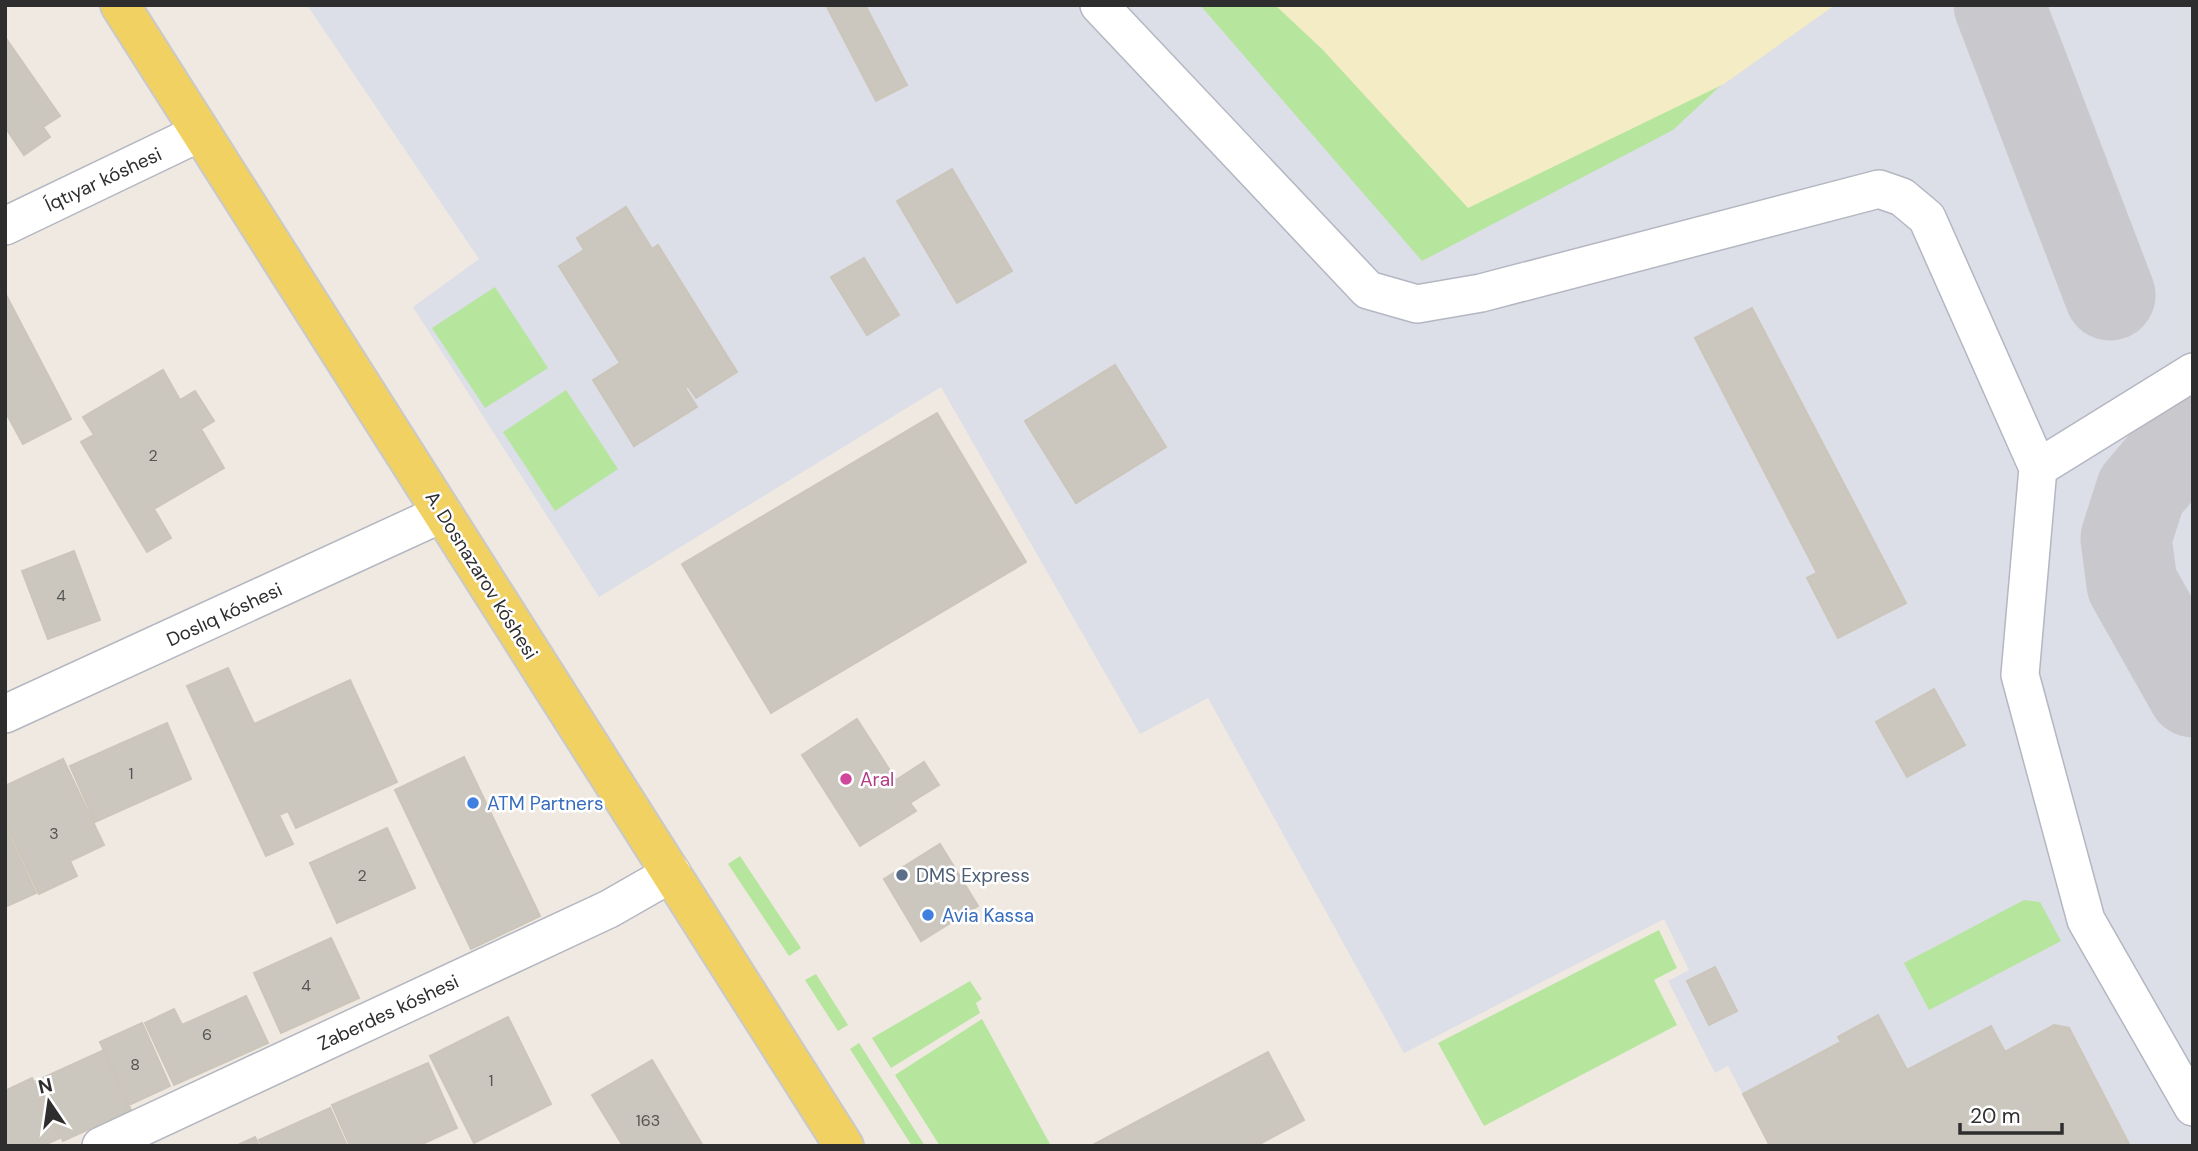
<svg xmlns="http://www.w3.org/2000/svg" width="2198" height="1151" viewBox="0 0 2198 1151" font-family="'DM Sans',sans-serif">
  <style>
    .airport { fill: #dcdee8 }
    .green { fill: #b6e59e }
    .sand { fill: #f3ecc5 }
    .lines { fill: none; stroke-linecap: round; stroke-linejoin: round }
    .taxiway { stroke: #c9c8cc; stroke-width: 91 }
    .building { fill: #cbc7bf; stroke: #cbc5ba; stroke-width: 2 }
    .minor-casing { stroke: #b4b7c1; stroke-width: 40 }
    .major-casing { stroke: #c9c9c9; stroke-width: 42 }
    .minor { stroke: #fff; stroke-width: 37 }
    .major { stroke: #f2d163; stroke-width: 38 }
    .hotel-dot { fill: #d1479c; stroke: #fff; stroke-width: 2.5 }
    .shop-dot { fill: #3f7fe0; stroke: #fff; stroke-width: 2.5 }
    .service-dot { fill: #5c6f8a; stroke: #fff; stroke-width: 2.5 }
    .labels { text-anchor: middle; stroke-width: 5; stroke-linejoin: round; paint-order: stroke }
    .number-label { font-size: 16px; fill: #555452 }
    .street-label { font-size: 19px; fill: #2e2e2e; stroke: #fff }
    .hotel-label { font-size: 19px; fill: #b23c85; stroke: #fff; text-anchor: start }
    .shop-label { font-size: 19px; fill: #366cbe; stroke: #fff; text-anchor: start }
    .service-label { font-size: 19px; fill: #4e5e75; stroke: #fff; text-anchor: start }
  </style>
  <rect width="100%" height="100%" fill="#efe9e1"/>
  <path class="airport" d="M307,5H2193V1146H1770L1728,1066L1715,1073L1668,981L1689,970L1664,919L1404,1053L1208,698L1140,734L941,387L599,597L413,307L479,259Z"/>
  <path class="green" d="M1200,5H1807L1673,130L1422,261Z
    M495,287L548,368L485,408L432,328Z
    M566,390L618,469L555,511L503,432Z
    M740,856L801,948L789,956L728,864Z
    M2024,900L2040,902L2061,941L1929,1010L1904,963Z
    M1659,930L1677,968L1654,980L1677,1025L1484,1126L1438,1043Z
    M816,974L848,1025L838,1031L805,980Z
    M970,981L982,999L976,1003L980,1013L891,1068L872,1038Z
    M982,1019L1051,1146H940L895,1075Z
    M859,1043L925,1146H912L850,1049Z"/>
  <path class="sand" d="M1275,5H1835L1724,84L1468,208L1322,49Z"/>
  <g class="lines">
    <path class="taxiway" d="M1999,5L2110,295
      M2193,441L2175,451L2141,491L2126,538L2132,584L2193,692"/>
  </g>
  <path class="building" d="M826,5H865L907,85L876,101Z
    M5,37L60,116L43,127L50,137L24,155L5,127Z
    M952,169L1012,271L957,303L897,201Z
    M626,207L652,249L658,245L737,372L696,398L688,386L685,388L697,407L634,446L593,380L620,363L559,266L584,250L577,238Z
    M864,258L899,315L867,335L831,277Z
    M5,293L71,419L23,444L5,411Z
    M1752,308L1906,603L1838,638L1807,578L1817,573L1695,338Z
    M1115,365L1166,447L1076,503L1025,421Z
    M163,370L180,400L195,391L214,421L201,429L224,468L154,509L171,538L147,552L81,442L94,435L83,417Z
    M937,413L1026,562L771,713L682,564Z
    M74,551L100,620L48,639L22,571Z
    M228,668L254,724L350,680L397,782L296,828L288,811L279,815L293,844L266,856L187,686Z
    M1934,689L1965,745L1907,777L1876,722Z
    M857,719L896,780L924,762L939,785L910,803L916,811L860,846L802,755Z
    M167,723L191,779L95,822L70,766Z
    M464,757L540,916L471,949L395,790Z
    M63,759L104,845L70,861L77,876L39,894L5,822V786Z
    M5,827L36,893L5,907Z
    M387,828L415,888L337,923L310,863Z
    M940,844L978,906L921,941L884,879Z
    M331,938L359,998L281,1033L254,973Z
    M1715,967L1737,1011L1709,1025L1687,981Z
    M246,996L268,1043L174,1085L145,1023L174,1009L182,1025Z
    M1878,1015L1907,1070L1991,1026L2005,1052L2054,1025L2069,1028L2130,1146H1770L1743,1094L1841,1042L1838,1037Z
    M508,1017L551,1104L474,1143L430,1056Z
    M142,1023L170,1086L129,1105L100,1042Z
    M104,1050L131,1110L63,1141L36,1081Z
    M1268,1052L1304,1120L1256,1146H1091Z
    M652,1060L703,1146H623L592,1095Z
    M428,1063L457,1128L418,1146H350L332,1105Z
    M32,1078L60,1138L42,1146H5V1091Z
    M330,1108L347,1146H262L259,1140Z
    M255,1137L259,1146H236Z"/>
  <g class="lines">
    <g class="minor-casing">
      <path id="minor" d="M1099,5L1368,290L1417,304L1481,293L1879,189L1902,197L1927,218L2038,468
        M5,226L201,132
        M2193,372L2038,468L2020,675L2086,920L2193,1107
        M5,714L443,513
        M101,1146L609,909L672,873"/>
    </g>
    <g class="major-casing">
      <path id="major" d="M120,5L844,1146"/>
    </g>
    <use href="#minor" class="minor"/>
    <use href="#major" class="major"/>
  </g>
  <circle class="hotel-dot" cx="846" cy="779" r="7"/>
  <g class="shop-dot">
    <circle cx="473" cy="803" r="7"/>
    <circle cx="928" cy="915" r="7"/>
  </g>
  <circle class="service-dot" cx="902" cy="875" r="7"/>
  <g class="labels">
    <g class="number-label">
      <text x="153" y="461">2</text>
      <text x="61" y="601">4</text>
      <text x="131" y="779">1</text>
      <text x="54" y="839">3</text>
      <text x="362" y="881">2</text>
      <text x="306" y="991">4</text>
      <text x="207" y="1040">6</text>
      <text x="135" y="1070">8</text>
      <text x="491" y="1086">1</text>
      <text x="648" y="1126">163</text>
    </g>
    <g class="street-label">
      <text transform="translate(103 179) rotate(-25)" y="7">Íqtıyar kóshesi</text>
      <text transform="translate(482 575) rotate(58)" y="7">A. Dosnazarov kóshesi</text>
      <text transform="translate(224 614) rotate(-25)" y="7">Doslıq kóshesi</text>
      <text transform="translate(388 1012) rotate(-25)" y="7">Zaberdes kóshesi</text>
    </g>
    <g class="hotel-label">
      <text x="860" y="786">Aral</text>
    </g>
    <g class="shop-label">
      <text x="487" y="810">ATM Partners</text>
      <text x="942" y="922">Avia Kassa</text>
    </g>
    <g class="service-label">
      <text x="916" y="882">DMS Express</text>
    </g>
  </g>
  <rect width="2198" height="1151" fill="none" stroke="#2e2e2e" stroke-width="14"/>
  <g transform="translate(49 1102) rotate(347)" stroke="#ffffff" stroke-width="5" paint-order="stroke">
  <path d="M0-5L12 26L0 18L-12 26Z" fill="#2e2e2e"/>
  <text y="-10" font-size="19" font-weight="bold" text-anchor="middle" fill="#2e2e2e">N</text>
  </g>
  <path d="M1960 1123v10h102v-10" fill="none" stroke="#2e2e2e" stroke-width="3.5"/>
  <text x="1970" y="1123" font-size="21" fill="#2e2e2e" stroke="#ffffff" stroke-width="5" paint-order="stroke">20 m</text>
</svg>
